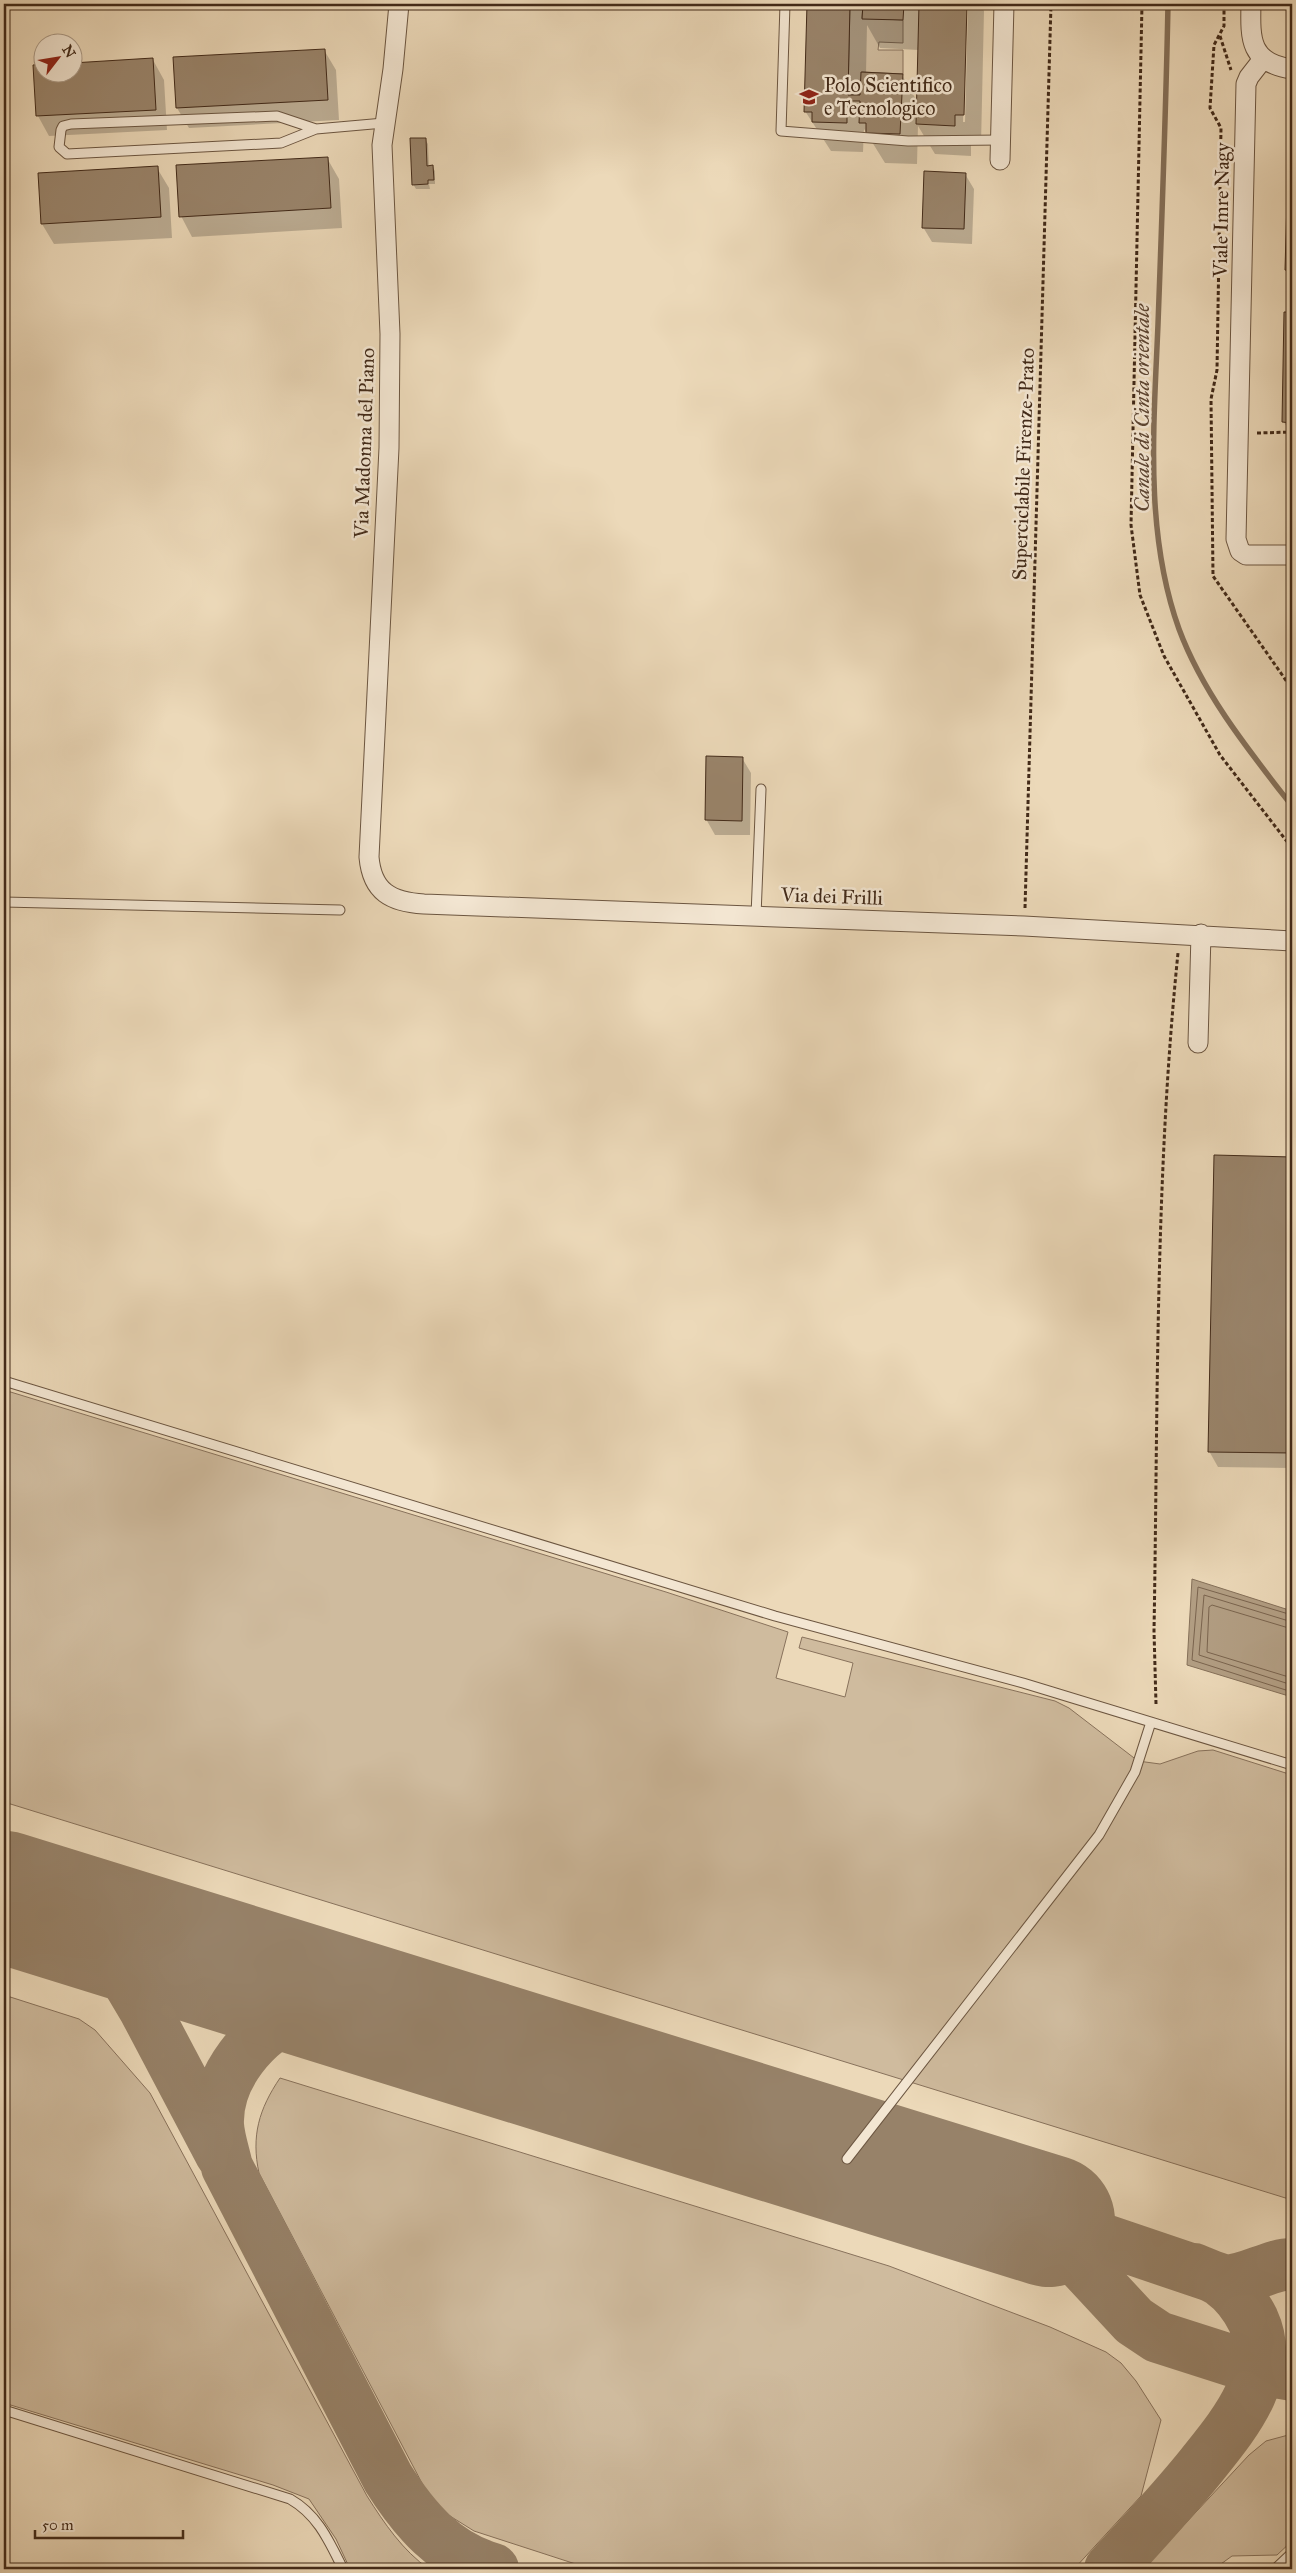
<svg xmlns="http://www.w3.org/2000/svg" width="1296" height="2573" viewBox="0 0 1296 2573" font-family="'IM FELL Great Primer',serif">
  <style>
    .green { fill: #cfbb9e; stroke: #88725c }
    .water { fill: #b29e83; stroke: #857059 }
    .shadow { fill: #0003; fill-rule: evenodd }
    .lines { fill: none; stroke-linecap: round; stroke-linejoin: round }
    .shore { stroke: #7a644e; stroke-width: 1 }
    .stream { stroke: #857059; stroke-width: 5.5 }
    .taxiway { stroke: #978269; stroke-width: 52 }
    .runway { stroke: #978269; stroke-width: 132 }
    .building { fill: #9a856c; stroke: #422a19 }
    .lane-casing { stroke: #6c5641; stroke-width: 11 }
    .street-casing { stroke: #6c5641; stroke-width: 21 }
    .path { stroke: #422a19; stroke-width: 3; stroke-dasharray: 4 2.5; stroke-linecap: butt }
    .lane { stroke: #f3e6d2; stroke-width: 9 }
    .street { stroke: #f3e6d2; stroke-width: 19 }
    .labels { text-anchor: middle; stroke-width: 5; stroke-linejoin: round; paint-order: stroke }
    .poi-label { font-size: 20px; fill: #422a19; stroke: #f3e6d2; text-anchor: start }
    .street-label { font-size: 20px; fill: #422a19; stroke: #f3e6d2 }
    .water-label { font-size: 21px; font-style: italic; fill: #5e4734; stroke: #f3e6d2 }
  </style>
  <rect width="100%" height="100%" fill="#ecd9b9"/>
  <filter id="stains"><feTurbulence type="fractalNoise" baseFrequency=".004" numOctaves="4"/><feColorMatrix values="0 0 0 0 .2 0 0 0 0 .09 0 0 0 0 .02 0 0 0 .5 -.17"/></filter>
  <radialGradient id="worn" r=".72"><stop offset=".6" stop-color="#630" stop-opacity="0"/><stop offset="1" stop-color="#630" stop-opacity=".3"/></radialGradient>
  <path class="green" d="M850,4H863L862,18L903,20V43L879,42L878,50H903V74L862,72L860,95H848Z
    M4,1390L666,1592L788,1632L776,1678L845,1697L853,1663L799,1648L802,1637L1055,1701L1069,1708L1138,1761L1160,1764L1198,1751L1213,1750L1292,1775V2200L4,1802Z
    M4,1995L79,2019L95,2030L150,2093L367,2496C384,2523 403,2551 429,2569H350L336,2539L309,2499L273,2485L4,2403Z
    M280,2078L889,2266L1050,2327L1106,2352L1121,2363L1136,2381L1161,2420L1141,2496L1074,2569H591L474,2531L434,2506L259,2173C251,2136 259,2109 280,2078Z
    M1292,2434V2541L1277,2555L1232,2556L1214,2569H1143L1249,2455L1266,2441Z"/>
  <path class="water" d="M1192,1579L1292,1611V1697L1187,1665Z"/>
  <path class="shadow" d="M808,4H966L963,122H965L968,4H980L984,11L981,145H971V156L935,154L918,126L917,164L885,163L864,129L863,152L831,151L805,111ZM867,25L880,48L919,50L918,103L902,75L866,74Z
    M324,50L336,70L339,120L189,128L177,108Z
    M153,60L164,80L167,130L49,136L38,116L35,66H42V72H72Z
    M1291,97L1292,98V280L1286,270Z
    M425,139L428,144L429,167H432L435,171V184H429L430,189H416L413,184Z
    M327,158L339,179L342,228L192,237L181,216Z
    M157,168L169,188L172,238L54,244L42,224Z
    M965,174L974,189L972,244L932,242L923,227Z
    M1285,313H1292V437L1284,422Z
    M742,758L751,773L750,835H715L706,819Z
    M1215,1157L1292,1158V1468L1218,1467L1209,1451Z"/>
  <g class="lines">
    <path class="shore" d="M1292,1615L1198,1587L1192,1660L1292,1692
      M1292,1622L1204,1595L1199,1655L1292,1685
      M1292,1629L1212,1605L1209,1607L1207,1652L1292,1678"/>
    <path class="stream" d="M1168,4C1166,110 1162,217 1158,324C1154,424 1144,532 1179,629C1203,694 1250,752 1292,806"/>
    <path class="taxiway" d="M4,1899L76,1932L104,1952L123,1973L145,2010L221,2154
      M351,2005C336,2008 311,2009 298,2013C255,2030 216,2077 218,2125C219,2139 224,2153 227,2167L388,2478C414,2519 444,2555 493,2569
      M964,2195L1021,2217L1055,2236L1134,2321L1158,2337L1258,2369L1292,2375
      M1049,2221L1226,2281C1251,2279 1271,2264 1292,2264
      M1110,2569C1141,2535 1172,2502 1201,2466C1233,2426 1278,2374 1253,2320C1245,2304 1236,2292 1222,2282C1214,2276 1203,2273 1194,2269"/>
    <path class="runway" d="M4,1897L1049,2221"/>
  </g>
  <path class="building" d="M807,4H850L848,95H860L861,72L903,74L900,134L866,133V123H859L860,101H847V123L812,122V112H804Z
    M863,4H904L903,20L862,19Z
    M919,4H967L964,115H955V126L916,124Z
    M325,49L328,100L176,108L173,57Z
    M153,58L156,110L36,116L33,65L42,64V72H72V63Z
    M1290,96H1292V271L1285,270Z
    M410,138H426L427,166L433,165L434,180H428V184L412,185Z
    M328,157L331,208L179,217L176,165Z
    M158,166L161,217L41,224L38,173Z
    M924,171L966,173L964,229L922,228Z
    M1284,312H1292V423L1282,422Z
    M706,756L743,757L742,821L705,820Z
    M1214,1155L1292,1157V1453L1208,1452Z"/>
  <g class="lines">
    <g class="lane-casing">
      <path id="lane" d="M785,4L781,131L908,141L1001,140
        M316,129L281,143L67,154L59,147L61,130L63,126L71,124L277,116L316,129L384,123
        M4,902L340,910
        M756,916L761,789
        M4,1381L775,1616L1023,1683L1292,1765
        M847,2159L1099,1835L1135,1772L1151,1722
        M4,2410L290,2499C318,2515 329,2541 343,2569
        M1275,2569L1292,2553"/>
    </g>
    <g class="street-casing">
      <path id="street" d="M399,4L393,69L382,145L390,334L389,448L369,857C372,892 391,902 424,904L1024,926L1292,941
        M1251,4C1250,40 1250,63 1292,69
        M1263,59L1249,77L1246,84L1236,539L1240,551L1246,555H1292
        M1000,160L1004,4
        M1198,1043L1201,934"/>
    </g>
    <path class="path" d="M1142,4L1131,525L1140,595L1164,656L1220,755L1292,848
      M1224,4V26L1214,45L1210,108L1221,128L1217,370L1211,399L1213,576L1292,689
      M1220,36L1231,70
      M1257,433L1292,432
      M1025,908L1051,4
      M1156,1704L1154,1631C1158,1405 1155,1178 1178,953"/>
    <use href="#lane" class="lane"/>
    <use href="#street" class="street"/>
  </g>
  <defs>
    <g id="university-bare" transform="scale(1.5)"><path d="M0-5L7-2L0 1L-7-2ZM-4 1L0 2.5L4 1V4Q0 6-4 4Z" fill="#8f2418" stroke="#f3e6d2" stroke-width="2.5" paint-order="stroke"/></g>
  </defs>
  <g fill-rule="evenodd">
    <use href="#university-bare" x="809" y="97"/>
  </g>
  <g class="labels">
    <g class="poi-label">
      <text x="824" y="92">Polo Scientifico<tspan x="824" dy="23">e Tecnologico</tspan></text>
    </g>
    <g class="street-label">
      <text transform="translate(1221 210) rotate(-89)" y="7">Viale Imre Nagy</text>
      <text transform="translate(364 443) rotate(-88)" y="7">Via Madonna del Piano</text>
      <text transform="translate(1023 464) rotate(-88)" y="7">Superciclabile Firenze-Prato</text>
      <text transform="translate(832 896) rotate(2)" y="7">Via dei Frilli</text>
    </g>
    <g class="water-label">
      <text transform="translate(1142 408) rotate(-90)" y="7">Canale di Cinta orientale</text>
    </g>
  </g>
  <rect width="1296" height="2573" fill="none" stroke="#ecd9b9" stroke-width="20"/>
  <rect x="5" y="5" width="1286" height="2563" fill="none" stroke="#422a19" stroke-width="2.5"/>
  <rect x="10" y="10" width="1276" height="2553" fill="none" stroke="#422a19"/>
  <g transform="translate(58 58) rotate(59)"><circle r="24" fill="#f3e6d2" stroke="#ac9b88"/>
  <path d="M0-4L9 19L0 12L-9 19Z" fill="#8f2418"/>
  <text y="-8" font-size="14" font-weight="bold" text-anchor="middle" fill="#422a19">N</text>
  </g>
  <path d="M35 2530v8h148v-8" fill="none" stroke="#422a19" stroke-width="2.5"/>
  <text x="42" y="2530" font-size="15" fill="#422a19" stroke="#f3e6d2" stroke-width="4" paint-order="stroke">50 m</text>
  <rect width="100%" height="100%" filter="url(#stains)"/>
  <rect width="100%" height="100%" fill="url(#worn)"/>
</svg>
